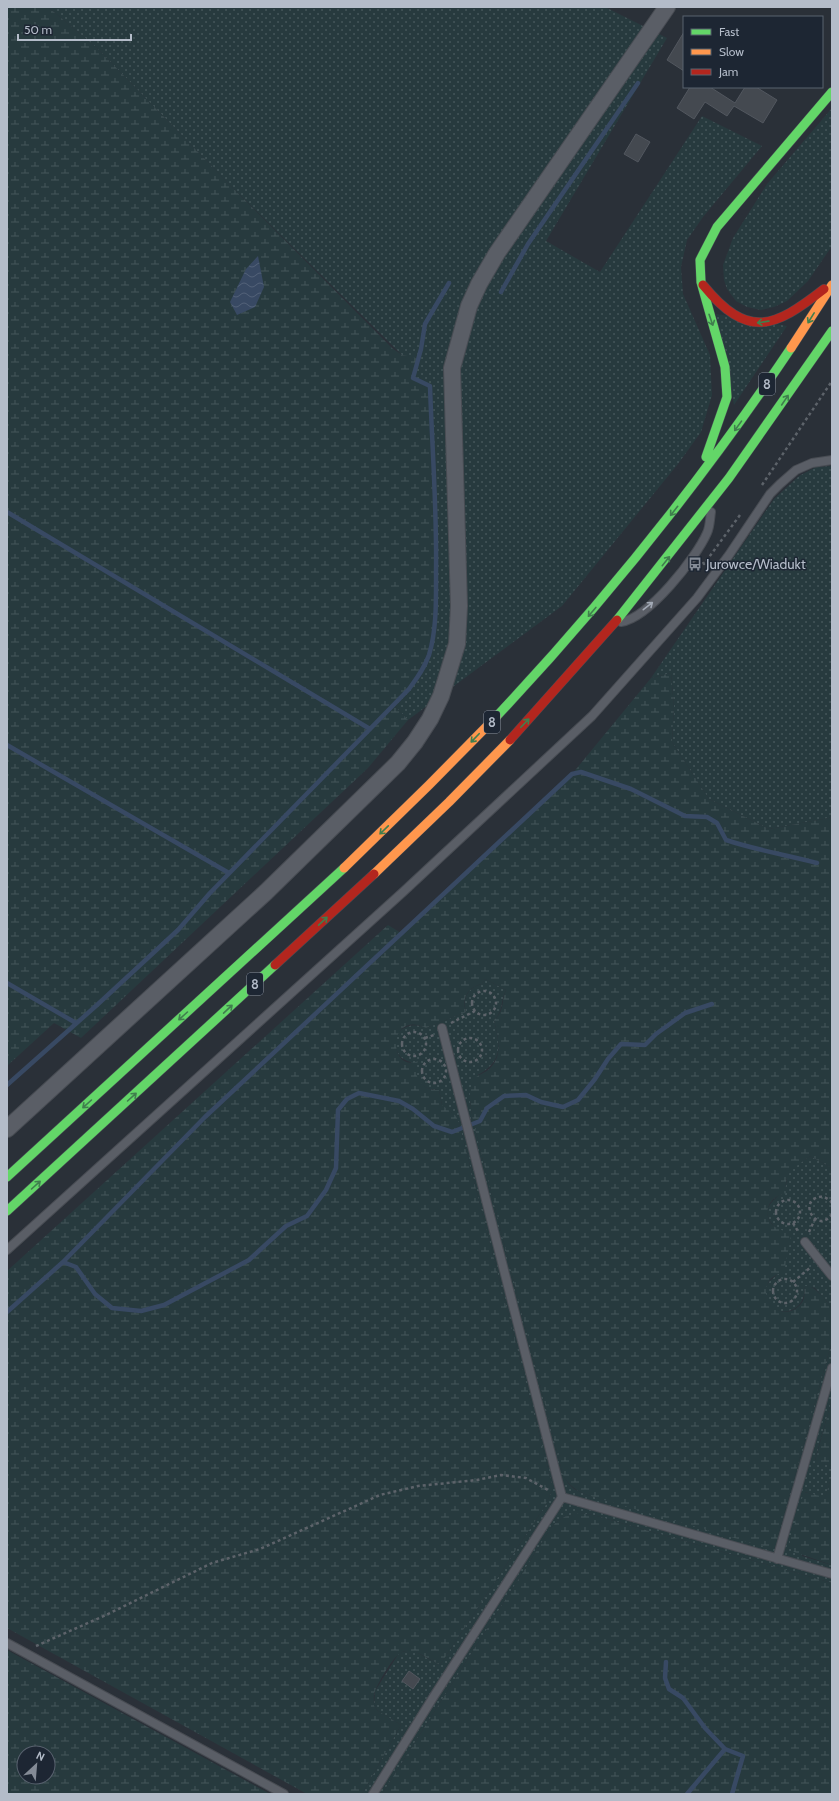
<svg xmlns="http://www.w3.org/2000/svg" width="839" height="1801" viewBox="0 0 839 1801" font-family="Cabin,sans-serif">
  <style>
    .grass { fill: url(#grass-dots) }
    .wetland { fill: url(#wetland-marsh); fill-rule: evenodd }
    .water { fill: url(#water-waves) }
    .lines { fill: none; stroke-linecap: round; stroke-linejoin: round }
    .stream { stroke: #384963; stroke-width: 4.5 }
    .building { fill: #444950; stroke: #52575f }
    .lane-casing { stroke: #484c53; stroke-width: 10 }
    .street-casing { stroke: #484c53; stroke-width: 18 }
    .fast-casing { stroke: #474c53; stroke-width: 10 }
    .slow-casing { stroke: #474c53; stroke-width: 10 }
    .jam-casing { stroke: #474c53; stroke-width: 10 }
    .path { stroke: #5d636a; stroke-width: 2.5; stroke-dasharray: 3 3; stroke-linecap: butt }
    .lane { stroke: #5a5e66; stroke-width: 8 }
    .street { stroke: #5a5e66; stroke-width: 16 }
    .fast { stroke: #63d668; stroke-width: 9 }
    .slow { stroke: #ff974d; stroke-width: 9 }
    .jam { stroke: #b3261e; stroke-width: 9 }
    .oneway { stroke: #407e4e }
    .oneway2 { stroke: #a2a9b5 }
    .labels { text-anchor: middle; stroke-width: 3; stroke-linejoin: round; paint-order: stroke }
    .shield { fill: #1d2633; stroke: #878f9c; stroke-width: 1 }
    .shield-label { font-size: 13px; font-weight: bold; fill: #b4bcc9 }
    .poi-label { font-size: 14px; fill: #b4bcc9; stroke: #1d2633; text-anchor: start }
  </style>
  <defs>
    <pattern id="grass-dots" width="8" height="8" patternUnits="userSpaceOnUse"><rect width="8" height="8" fill="#273a3e"/><path d="M2 2h.1M6 6h.1" fill="none" stroke="#445559" stroke-width="1.8" stroke-linecap="round"/></pattern>
    <pattern id="wetland-marsh" width="20" height="14" patternUnits="userSpaceOnUse"><rect width="20" height="14" fill="#273a3e"/><path d="M1 5h8M5 5V1M11 12h8M15 12V8" fill="none" stroke="#445559"/></pattern>
    <pattern id="water-waves" width="16" height="10" patternUnits="userSpaceOnUse"><rect width="16" height="10" fill="#384963"/><path d="M0 5q4-4 8 0t8 0" fill="none" stroke="#526178"/></pattern>
  </defs>
  <rect width="100%" height="100%" fill="#2a3038"/>
  <path class="grass" d="M48,7H605L667,38L546,241L600,272L702,116L762,146L703,217L687,240L681,267L683,294L710,355L712,395L701,432L678,464L562,606L408,720L394,705L413,378L418,359L402,355L234,189L97,48Z
    M832,108V246L808,281L787,301L774,307L761,310L747,307L736,301L727,289L724,280L723,265L733,238L767,184Z
    M716,314L787,326L734,405Z
    M832,466V815L829,818L769,829L709,799L672,742L674,707L671,673L651,678L774,499L799,476L816,467Z
    M485,979L506,990C500,1001 504,1011 494,1020C500,1045 504,1060 478,1075L470,1102L473,1121L563,1475L568,1483L574,1489L587,1495L620,1504L777,1540L832,1341V1399L815,1460L832,1466V1475L825,1498L805,1492L802,1556L832,1565V1583L593,1515C575,1512 563,1514 551,1528L382,1794H362L401,1725L378,1711L374,1706L375,1691L399,1653L406,1651H414L440,1665L545,1506L552,1491V1484L459,1123L451,1112L446,1110L442,1105L439,1090C429,1090 418,1086 416,1075C415,1072 416,1068 415,1066C412,1060 401,1062 397,1051C389,1031 410,1020 426,1028L466,1012C462,998 468,987 482,984Z
    M810,1156L832,1168V1308L815,1288L804,1286C808,1314 772,1321 766,1296C763,1281 773,1281 778,1273C783,1265 788,1242 791,1231C784,1232 777,1231 772,1224C757,1205 781,1199 786,1185C787,1181 786,1177 788,1173C793,1167 803,1161 810,1156Z"/>
  <path class="wetland" d="M7,7H48L97,48L234,189L392,348L402,355L418,358L413,378L430,386C433,463 442,543 434,620C432,637 431,657 422,673C415,685 404,695 394,705L408,720L368,768L81,1038L54,1023L7,1066Z
    M671,673L674,707L672,742L709,799L769,829L829,818L832,815V1168L810,1156C794,1169 784,1170 786,1193C758,1199 763,1233 792,1231L784,1272C747,1281 775,1328 799,1306C805,1301 805,1293 804,1286C816,1285 824,1299 832,1308V1341L777,1540L773,1546L768,1548L587,1495C576,1490 569,1486 563,1475L473,1121C471,1109 467,1092 473,1081C476,1075 483,1074 488,1070C504,1057 498,1037 494,1020C505,1011 501,1001 506,990L485,979L482,984C468,987 461,998 466,1012L426,1028C387,1009 388,1074 418,1061C412,1077 422,1091 439,1090L442,1105L456,1116L459,1123L552,1484V1491L545,1506L440,1665C430,1660 418,1650 406,1651C395,1651 380,1680 375,1691C373,1695 374,1700 374,1706L378,1711L401,1725L362,1794H307L7,1628V1271L388,925L401,933L572,774L651,678Z
    M832,1399V1466L815,1461Z
    M832,1475V1565L794,1552L790,1547V1540L804,1492L825,1497Z
    M579,1513L593,1515L832,1583V1794H382L551,1528C560,1518 566,1515 579,1513Z
    M7,1650L270,1794H7ZM24,1753H48V1777H24Z"/>
  <path class="water" d="M258,256L264,287L255,307L237,315L230,302L246,269Z"/>
  <g class="lines">
    <path class="stream" d="M501,292L528,244L638,83
      M7,512L370,729
      M7,745L229,873
      M7,983L76,1023
      M7,1085L97,1005L178,930L210,893L409,689C417,678 424,669 429,655C437,629 436,598 436,571C437,509 432,447 430,386L413,378L421,349L425,324L449,283
      M63,1262L205,1117L572,774L581,772L631,789L685,816L707,817L717,823L726,840C756,850 787,855 817,863
      M7,1312L63,1262L76,1267L95,1294L112,1308L141,1311L164,1305L249,1260L286,1226L307,1216L326,1190L336,1168L338,1110L347,1099L359,1093L399,1101L413,1109L434,1126L452,1132L480,1121L487,1108L504,1096L526,1095L541,1102L563,1107L578,1100L595,1079L608,1059L621,1044L645,1045L656,1034L685,1013L712,1004
      M666,1662L665,1678L669,1689L683,1698L705,1728L725,1749L743,1756L732,1794
      M687,1794L725,1749"/>
  </g>
  <path class="building" d="M684,32V71L667,60Z
    M690,87H710L735,103L745,87H756L777,100L763,123L734,106L727,116L705,102L694,119L677,108Z
    M636,134L650,142L638,162L624,154Z
    M409,1671L420,1679L413,1689L402,1681Z"/>
  <g class="lines">
    <g class="lane-casing">
      <path id="lane" d="M621,622C649,618 696,558 707,533C710,527 710,518 711,512
        M805,1242L832,1276
        M7,1250L403,892L592,716L697,598L729,555L770,494L780,484L796,470L812,463L832,460
        M562,1497L832,1574
        M777,1559L832,1368
        M7,1643L284,1794
        M373,1794L434,1696L562,1497L442,1028"/>
    </g>
    <g class="street-casing">
      <path id="street" d="M7,1129L266,892L398,763L415,742L430,719L441,696L457,644L459,606L452,368L469,306L479,284L497,253L667,7"/>
    </g>
    <g class="fast-casing">
      <path id="fast" d="M706,457L727,397L725,367L701,282L700,260L717,227L832,92
        M617,620L729,478L832,331
        M496,717C604,602 703,479 791,348
        M7,1177L344,868
        M7,1211L275,965"/>
    </g>
    <g class="slow-casing">
      <path id="slow" d="M791,348L832,285
        M344,868L429,785L496,717
        M374,874L449,802L510,740"/>
    </g>
    <g class="jam-casing">
      <path id="jam" d="M703,285C748,340 774,328 824,289
        M510,740L617,620
        M275,965L374,874"/>
    </g>
    <path class="path" d="M762,485L832,381
      M703,562L704,564L740,515
      M472 1003a12 12 0 1 1 24 0a12 12 0 1 1-24 0Z
      M451,1023L475,1011
      M402 1044a12 12 0 1 1 24 0a12 12 0 1 1-24 0Z
      M425,1038L434,1035
      M458 1050a12 12 0 1 1 24 0a12 12 0 1 1-24 0Z
      M422 1071a12 12 0 1 1 24 0a12 12 0 1 1-24 0Z
      M776 1212a12 12 0 1 1 24 0a12 12 0 1 1-24 0Z
      M832,1203C829,1199 824,1196 819,1197C797,1202 818,1235 832,1214
      M793,1223L799,1233
      M809,1232L815,1219
      M773 1291a12 12 0 1 1 24 0a12 12 0 1 1-24 0Z
      M793,1282L811,1267
      M36,1646L106,1615L212,1563L260,1549L380,1495L418,1486L477,1480L501,1475L526,1478L548,1490"/>
    <use href="#lane" class="lane"/>
    <use href="#street" class="street"/>
    <use href="#fast" class="fast"/>
    <use href="#slow" class="slow"/>
    <use href="#jam" class="jam"/>
  </g>
  <defs><path id="oneway-shaft" d="M-6 0H5M1.5-3L5.5 0L1.5 3" fill="none" stroke-width="1.6" stroke-linecap="round" stroke-linejoin="round"/></defs>
  <g class="oneway">
    <use href="#oneway-shaft" transform="translate(811 318) rotate(122)"/>
    <use href="#oneway-shaft" transform="translate(711 320) rotate(71)"/>
    <use href="#oneway-shaft" transform="translate(763 322) rotate(172)"/>
    <use href="#oneway-shaft" transform="translate(785 400) rotate(-56)"/>
    <use href="#oneway-shaft" transform="translate(738 426) rotate(126)"/>
    <use href="#oneway-shaft" transform="translate(674 511) rotate(128)"/>
    <use href="#oneway-shaft" transform="translate(666 561) rotate(-51)"/>
    <use href="#oneway-shaft" transform="translate(592 612) rotate(130)"/>
    <use href="#oneway-shaft" transform="translate(525 723) rotate(-46)"/>
    <use href="#oneway-shaft" transform="translate(475 738) rotate(134)"/>
    <use href="#oneway-shaft" transform="translate(384 830) rotate(136)"/>
    <use href="#oneway-shaft" transform="translate(323 921) rotate(-43)"/>
    <use href="#oneway-shaft" transform="translate(228 1009) rotate(-43)"/>
    <use href="#oneway-shaft" transform="translate(183 1016) rotate(138)"/>
    <use href="#oneway-shaft" transform="translate(132 1097) rotate(-42)"/>
    <use href="#oneway-shaft" transform="translate(87 1104) rotate(138)"/>
    <use href="#oneway-shaft" transform="translate(36 1185) rotate(-42)"/>
  </g>
  <use class="oneway2" href="#oneway-shaft" transform="translate(648 606) rotate(-38)"/>
  <defs>
    <g id="bus-bare" transform="scale(1.08)"><path d="M-5-6H5V4H4V6H2V4H-2V6H-4V4H-5ZM-3.5-4V0h7V-4ZM-3.5 1.2v1.5H-2V1.2ZM2 1.2v1.5H3.5V1.2Z" fill="#848b96" stroke="#1d2633" stroke-width="2.5" paint-order="stroke"/></g>
  </defs>
  <g fill-rule="evenodd">
    <use href="#bus-bare" x="695" y="564"/>
  </g>
  <g class="labels">
    <g class="shield">
      <rect x="759" y="373" width="16" height="22" rx="3"/>
      <rect x="484" y="711" width="16" height="22" rx="3"/>
      <rect x="247" y="973" width="16" height="22" rx="3"/>
    </g>
    <g class="shield-label">
      <text x="767" y="389">8</text>
      <text x="492" y="727">8</text>
      <text x="255" y="989">8</text>
    </g>
    <g class="poi-label">
      <text x="706" y="569">Jurowce/Wiadukt</text>
    </g>
  </g>
  <rect width="839" height="1801" fill="none" stroke="#b4bcc9" stroke-width="16"/>
  <rect x="683" y="16" width="140" height="72" fill="#1d2633" stroke="#59626f"/>
  <rect x="691" y="29" width="20" height="6" fill="#63d668" stroke="#59626f"/>
  <text x="719" y="36" font-size="12" fill="#b4bcc9">Fast</text>
  <rect x="691" y="49" width="20" height="6" fill="#ff974d" stroke="#59626f"/>
  <text x="719" y="56" font-size="12" fill="#b4bcc9">Slow</text>
  <rect x="691" y="69" width="20" height="6" fill="#b3261e" stroke="#59626f"/>
  <text x="719" y="76" font-size="12" fill="#b4bcc9">Jam</text>
  <g transform="translate(36 1765) rotate(26)"><circle r="19" fill="#1d2633" stroke="#59626f"/>
  <path d="M0-3L7 15L0 10L-7 15Z" fill="#848b96"/>
  <text y="-6" font-size="11" font-weight="bold" text-anchor="middle" fill="#b4bcc9">N</text>
  </g>
  <path d="M18 34v6h113v-6" fill="none" stroke="#b4bcc9" stroke-width="2"/>
  <text x="24" y="34" font-size="12" fill="#b4bcc9" stroke="#1d2633" stroke-width="3" paint-order="stroke">50 m</text>
</svg>
